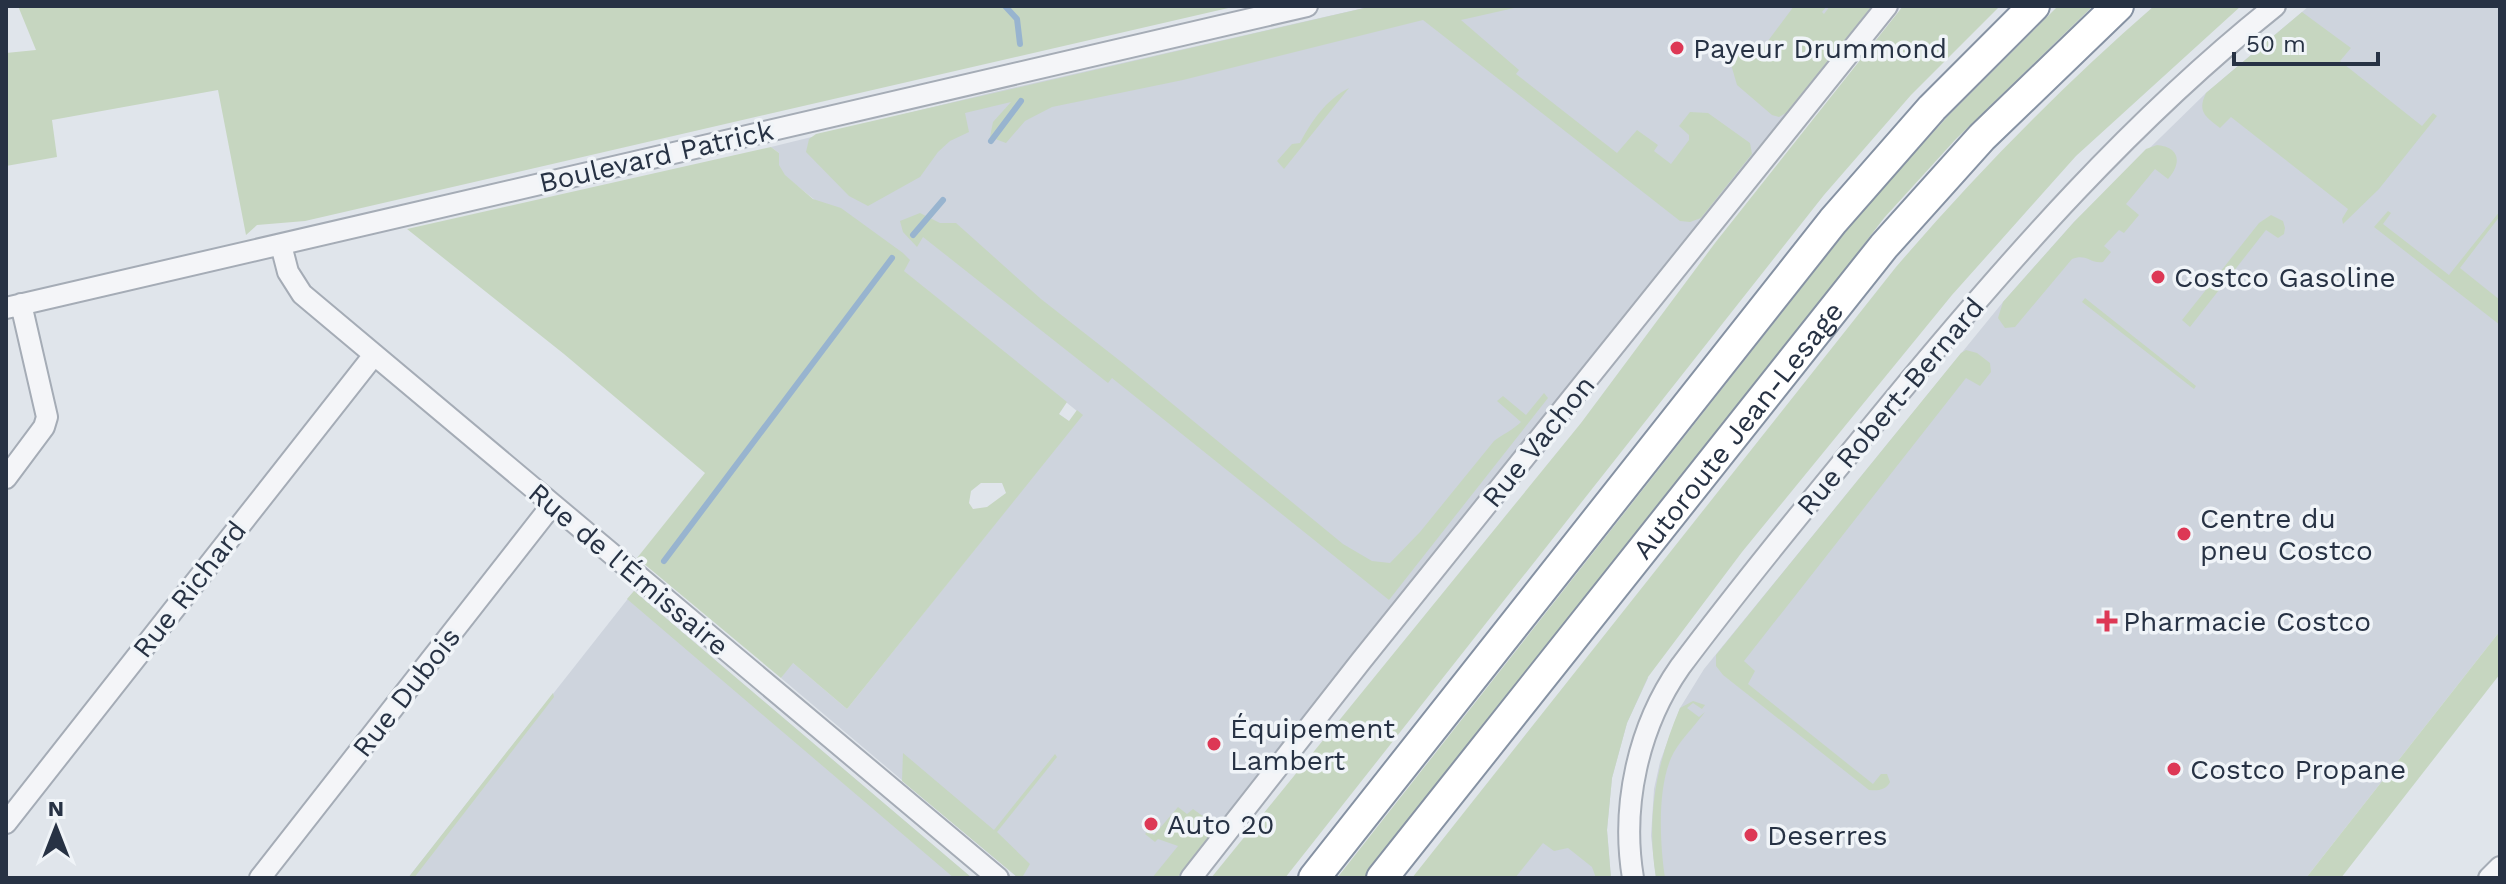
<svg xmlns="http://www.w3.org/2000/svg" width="2506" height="884" viewBox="0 0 2506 884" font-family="'Work Sans',sans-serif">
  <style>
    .built { fill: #ced4dd }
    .green { fill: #c6d6c0; fill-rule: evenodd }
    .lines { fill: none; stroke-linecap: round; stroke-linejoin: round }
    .stream { stroke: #98b4cf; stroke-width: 6 }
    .minor-casing { stroke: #a5acb6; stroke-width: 24 }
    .highway-casing { stroke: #8692a3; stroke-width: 34 }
    .minor { stroke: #f4f5f8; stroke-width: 20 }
    .highway { stroke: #fff; stroke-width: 30 }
    .poi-dot { fill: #dd3855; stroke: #f0f4f8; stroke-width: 3 }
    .labels { text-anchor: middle; stroke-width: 7; stroke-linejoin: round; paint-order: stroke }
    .poi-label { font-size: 28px; fill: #273244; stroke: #f0f4f8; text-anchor: start }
    .street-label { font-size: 28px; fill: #273244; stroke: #f0f4f8 }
  </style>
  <rect width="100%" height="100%" fill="#e0e5eb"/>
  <path class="built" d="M1373,6H1872L1177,878H1018L781,678L792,662L847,709L1082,415L785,176L778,165L779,153L771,147L994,92Z
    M2309,6H2500V631L2306,878H1656L1651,836L1654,789L1660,762L1680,708L1704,669L2003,302L2074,222L2206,93Z
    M634,591L972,878H408Z
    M1642,672L1648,678L1627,723L1612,778L1607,830L1611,878H1481Z"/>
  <path class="green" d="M18,6H1237L305,221L257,225L246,235L218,90L52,120L57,157L6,166V53L36,50Z
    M1373,6H1523L1461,20L1519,70L1516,74L1617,153L1637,130L1658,145L1654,151L1671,164L1689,140V135L1679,126L1690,112L1708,113L1750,143L1752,154L1701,218L1690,222L1680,221L1423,20L1183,80L1052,107L1025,121L1006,143L990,137L993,122L1011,102L965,113L969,132L950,141L938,152L920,177L868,206L849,196L806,152L809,139L816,134Z
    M1794,6H1827L1822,12L1824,14L1830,6H1872L1786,113L1779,117L1772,115L1737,85L1730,61L1743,43L1759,53Z
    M1903,6H2000L1911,95L1824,195L1285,878H1211L1581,423L1715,243Z
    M2058,6H2093L1955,140L1884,218L1791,340L1365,878H1337L1866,206L1949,115Z
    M2154,6H2241L2076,156L1952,295L1742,552L1648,677L1627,723L1612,778L1607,830L1611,878H1596L1592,867L1568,848L1554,851L1543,843L1515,878H1412L1896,267C1976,174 2061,87 2154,6Z
    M2302,12L2351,48L2340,61L2422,126L2433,113L2437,116L2379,189L2343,224L2342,219L2348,209L2231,117L2220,128C2205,116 2197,112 2206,93Z
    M1349,88L1284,169L1277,161L1292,144L1300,143C1312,120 1326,100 1349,88Z
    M2157,145C2180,147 2182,163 2168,179L2155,169L2126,204L2139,215L2124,233L2119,230L2104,246L2111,252L2103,262C2090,264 2087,253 2072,259L2015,327L2005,328L1998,318L2003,302L2074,222L2146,149Z
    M771,147L779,153V165L785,175L813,199L841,208L903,253L910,260L904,271L1067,402L1059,414L1069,421L1077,410L1083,415L847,709L793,663L781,678L637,558L705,473L564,354L407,229ZM981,483H1002L1006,493L987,507L973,509L969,503L971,491Z
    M2388,211L2391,213L2383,224L2449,275L2500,211V216L2460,268L2500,300V325L2374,227Z
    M920,213L940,223H956L1041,299L1124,364L1343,544L1372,561L1390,563L1420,532L1494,441C1503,434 1513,430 1521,422L1497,401L1503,396L1526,415L1544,393L1548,398L1389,600L1112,378L1108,383L923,237L917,247L903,232L900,221Z
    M2271,215L2283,221L2285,228L2284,234L2278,238L2266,230L2190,327L2182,320L2259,223Z
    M2085,298L2196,386L2194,389L2082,302Z
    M1966,350L1977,353L1990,363L1991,372L1980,386L1966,378L1744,661L1755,671L1748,684L1873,784L1881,774H1887L1890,782C1886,790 1878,791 1869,790L1723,675L1716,666V655L1961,353Z
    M634,591L972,878H954L627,599Z
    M2500,631V674L2341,878H2306Z
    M553,693L554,697L414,878H408Z
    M1693,701L1705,705L1702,709L1693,703L1687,708L1699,717L1705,712C1695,726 1678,742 1671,758C1657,791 1660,844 1665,878H1656C1646,818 1656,764 1680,708Z
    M903,753L994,830L1055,754L1057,757L997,832L1030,864L1023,876H1016L902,781Z
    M1178,807L1187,814L1193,809L1207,819L1206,823L1211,831L1209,836L1177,878H1152L1178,846L1158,839L1155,842L1145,834L1148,831L1154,835Z"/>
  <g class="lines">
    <path class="stream" d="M1005,6L1017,19L1020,44
      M991,141L1021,101
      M913,235L943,200
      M664,561L892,258"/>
    <g class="minor-casing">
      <path id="minor" d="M281,245L288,272L302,294L998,878
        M6,308L1307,6
        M6,478L44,427L47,417L21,304
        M6,823L374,355
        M260,878L552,505
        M1191,878L1361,661L1887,6
        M1633,878C1621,806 1638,727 1680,667C1749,575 1823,486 1896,397C2012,257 2132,120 2275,6
        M2489,878L2500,867"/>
    </g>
    <g class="highway-casing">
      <g id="highway">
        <path d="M1314,878L1833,221L1932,108L2034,6"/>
        <path id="s1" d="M1382,878L1884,246L1982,137L2118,6"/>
      </g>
    </g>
    <use href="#minor" class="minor"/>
    <use href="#highway" class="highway"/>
  </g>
  <g class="poi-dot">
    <circle cx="1677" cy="48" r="8"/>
    <circle cx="2158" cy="277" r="8"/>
    <circle cx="2184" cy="534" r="8"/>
    <path d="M2103 609h8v8h8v8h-8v8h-8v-8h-8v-8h8z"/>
    <circle cx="1214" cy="744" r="8"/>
    <circle cx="2174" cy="769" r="8"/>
    <circle cx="1151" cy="824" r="8"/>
    <circle cx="1751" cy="835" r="8"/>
  </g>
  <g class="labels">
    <g class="poi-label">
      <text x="1693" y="58">Payeur Drummond</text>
      <text x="2174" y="287">Costco Gasoline</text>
      <text x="2200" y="528">Centre du<tspan x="2200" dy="32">pneu Costco</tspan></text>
      <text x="2123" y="631">Pharmacie Costco</text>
      <text x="1230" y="738">Équipement<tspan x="1230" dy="32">Lambert</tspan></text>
      <text x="2190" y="779">Costco Propane</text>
      <text x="1167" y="834">Auto 20</text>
      <text x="1767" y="845">Deserres</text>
    </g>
    <g class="street-label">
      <text transform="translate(656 156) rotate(-13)" y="10">Boulevard Patrick</text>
      <text transform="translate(1890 406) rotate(-50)" y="10">Rue Robert-Bernard</text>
      <text dy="10" stroke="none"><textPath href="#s1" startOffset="572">Autoroute Jean-Lesage</textPath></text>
      <text transform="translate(1538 441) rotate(-51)" y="10">Rue Vachon</text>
      <text transform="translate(629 569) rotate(40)" y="10">Rue de l'Émissaire</text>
      <text transform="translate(189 589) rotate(-52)" y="10">Rue Richard</text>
      <text transform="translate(406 692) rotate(-52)" y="10">Rue Dubois</text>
    </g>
  </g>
  <rect width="2506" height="884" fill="none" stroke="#273244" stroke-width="16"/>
  <g transform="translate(56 828)" stroke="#f0f4f8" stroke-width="6" paint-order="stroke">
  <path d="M0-6L14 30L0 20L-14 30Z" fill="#273244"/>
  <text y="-12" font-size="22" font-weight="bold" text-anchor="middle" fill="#273244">N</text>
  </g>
  <path d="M2234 52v12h144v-12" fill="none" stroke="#273244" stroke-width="4"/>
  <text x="2246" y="52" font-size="24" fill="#273244" stroke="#f0f4f8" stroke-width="6" paint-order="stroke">50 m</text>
</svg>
